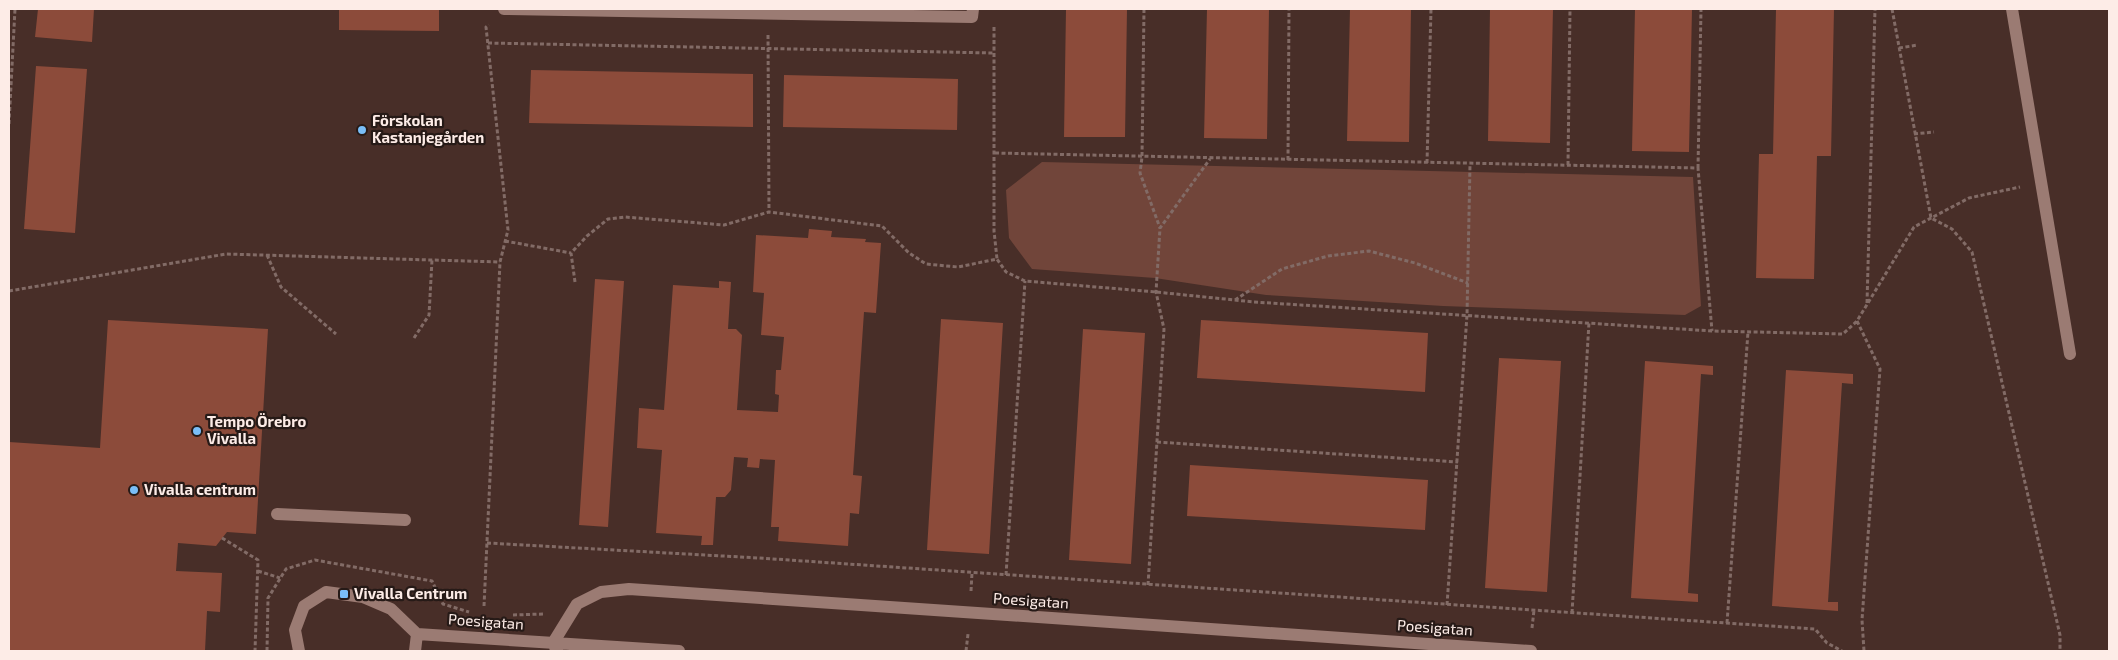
<svg xmlns="http://www.w3.org/2000/svg" width="2118" height="660" viewBox="0 0 2118 660" font-family="'Exo 2',sans-serif">
  <style>
    .green { fill: #71453a }
    .building { fill: #8c4b3a }
    .lines { fill: none; stroke-linecap: round; stroke-linejoin: round }
    .path { stroke: #826b66; stroke-width: 3; stroke-dasharray: 4 2.5; stroke-linecap: butt }
    .minor { stroke: #9b7b73; stroke-width: 12 }
    .poi-dot { fill: #7abef8; stroke: #261a17; stroke-width: 2 }
    .labels { text-anchor: middle; stroke-width: 4.5; stroke-linejoin: round; paint-order: stroke }
    .poi-label { font-size: 15px; font-weight: bold; fill: #fdece7; stroke: #261a17; text-anchor: start }
    .street-label { font-size: 15px; fill: #fdece7; stroke: #261a17 }
  </style>
  <rect width="100%" height="100%" fill="#482e28"/>
  <path class="green" d="M1042,162L1693,177L1701,306L1685,315L1443,306L1266,295L1155,278L1032,269L1009,238L1006,190Z"/>
  <path class="building" d="M38,9H94L92,42L35,37Z
    M339,9H439V31L339,30Z
    M1066,9H1127L1125,137H1064Z
    M1207,9H1269L1267,139L1204,138Z
    M1350,9H1411L1409,142L1347,141Z
    M1490,9H1553L1550,143L1488,141Z
    M1635,9H1692L1689,152L1632,151Z
    M1776,9H1834L1831,156H1817L1814,279L1756,278L1759,154H1773Z
    M36,66L87,69L75,233L24,229Z
    M531,70L753,74V127L529,123Z
    M784,75L958,79L957,130L783,127Z
    M809,229L832,231L831,237L866,239L865,242L881,243L876,313L864,312L853,475L862,476L859,514L850,513L848,546L778,541L779,527H771L775,460L760,459L759,468L747,467L748,458L734,457L731,490L725,497H716L713,545H701L702,536L656,533L662,450L637,448L639,408L664,410L673,285L719,288V281L731,282L728,329H736L742,335L737,410L778,412L779,395L775,394L776,370H781L784,337L761,335L764,293L753,292L756,235L808,238Z
    M595,279L624,281L608,527L579,525Z
    M941,319L1003,323L989,554L927,550Z
    M108,320L268,329L256,534L227,532L216,546L178,543L176,571L222,573L220,612L207,611L205,651H9V442L100,448Z
    M1201,320L1428,333L1425,392L1197,378Z
    M1083,329L1145,333L1131,564L1069,560Z
    M1499,358L1561,361L1547,592L1485,588Z
    M1645,361L1713,366V375L1701,374L1688,593L1698,594V602L1631,598Z
    M1786,370L1853,374V384L1842,383L1828,602H1838V611L1772,606Z
    M1190,465L1428,480L1425,530L1187,516Z"/>
  <g class="lines">
    <path class="path" d="M1144,9L1142,157L1140,173L1160,228
      M1892,9L1931,218L1952,229L1972,252L2060,635V651
      M994,27V231L997,259
      M768,35L769,212
      M488,43L994,53
      M1899,48L1918,45
      M9,124L15,9
      M1914,134L1934,132
      M995,153L1698,168L1712,331
      M1288,160L1289,9
      M1427,163L1431,9
      M1568,165L1570,9
      M1698,168L1701,9
      M505,241L571,253
      M267,255L281,287L336,334
      M575,282L571,253L587,236L608,219L625,217L724,225L769,212L882,226L909,253L926,264L958,267L997,259L1006,272L1025,281L1156,292L1254,302L1712,331L1843,334L1857,321L1914,227L1969,198L2020,187
      M9,291L226,254L500,262
      M1235,300L1282,269L1328,256L1369,251L1415,263L1468,283
      M1867,303L1875,9
      M1857,321L1880,369L1862,620L1864,651
      M414,338L429,315L432,260
      M1157,442L1458,462
      M222,538L258,560L255,651
      M487,543L759,558L1815,629L1827,643L1842,651
      M258,571L280,578
      M1006,575L1025,281
      M1148,585L1164,329L1156,292L1160,228L1210,159
      M971,591L972,573
      M1447,605L1467,315L1470,164
      M484,606L500,262L508,230L486,27L489,25
      M1572,613L1589,322
      M513,615L544,614
      M1727,623L1748,332
      M1532,628L1534,610
      M267,651L268,598L286,569L315,560L432,581L443,604L469,612
      M966,651L968,634"/>
    <path class="minor" d="M504,9L972,17L973,9
      M2012,9L2070,354
      M277,514L405,520
      M417,634L679,651
      M299,651L295,630L304,606L326,592L363,597L391,609L417,634
      M415,651L417,634
      M557,651L553,643L577,604L601,592L629,589L1531,651"/>
  </g>
  <g class="poi-dot">
    <circle cx="362" cy="130" r="5"/>
    <circle cx="197" cy="431" r="5"/>
    <circle cx="134" cy="490" r="5"/>
    <rect x="339" y="589" width="10" height="10" rx="2.5"/>
  </g>
  <g class="labels">
    <g class="poi-label">
      <text x="372" y="126">Förskolan<tspan x="372" dy="17">Kastanjegården</tspan></text>
      <text x="207" y="427">Tempo Örebro<tspan x="207" dy="17">Vivalla</tspan></text>
      <text x="144" y="495">Vivalla centrum</text>
      <text x="354" y="599">Vivalla Centrum</text>
    </g>
    <g class="street-label">
      <text transform="translate(1031 601) rotate(4)" y="5">Poesigatan</text>
      <text transform="translate(486 622) rotate(4)" y="5">Poesigatan</text>
      <text transform="translate(1435 628) rotate(4)" y="5">Poesigatan</text>
    </g>
  </g>
  <rect width="2118" height="660" fill="none" stroke="#fdece7" stroke-width="20"/>
</svg>
